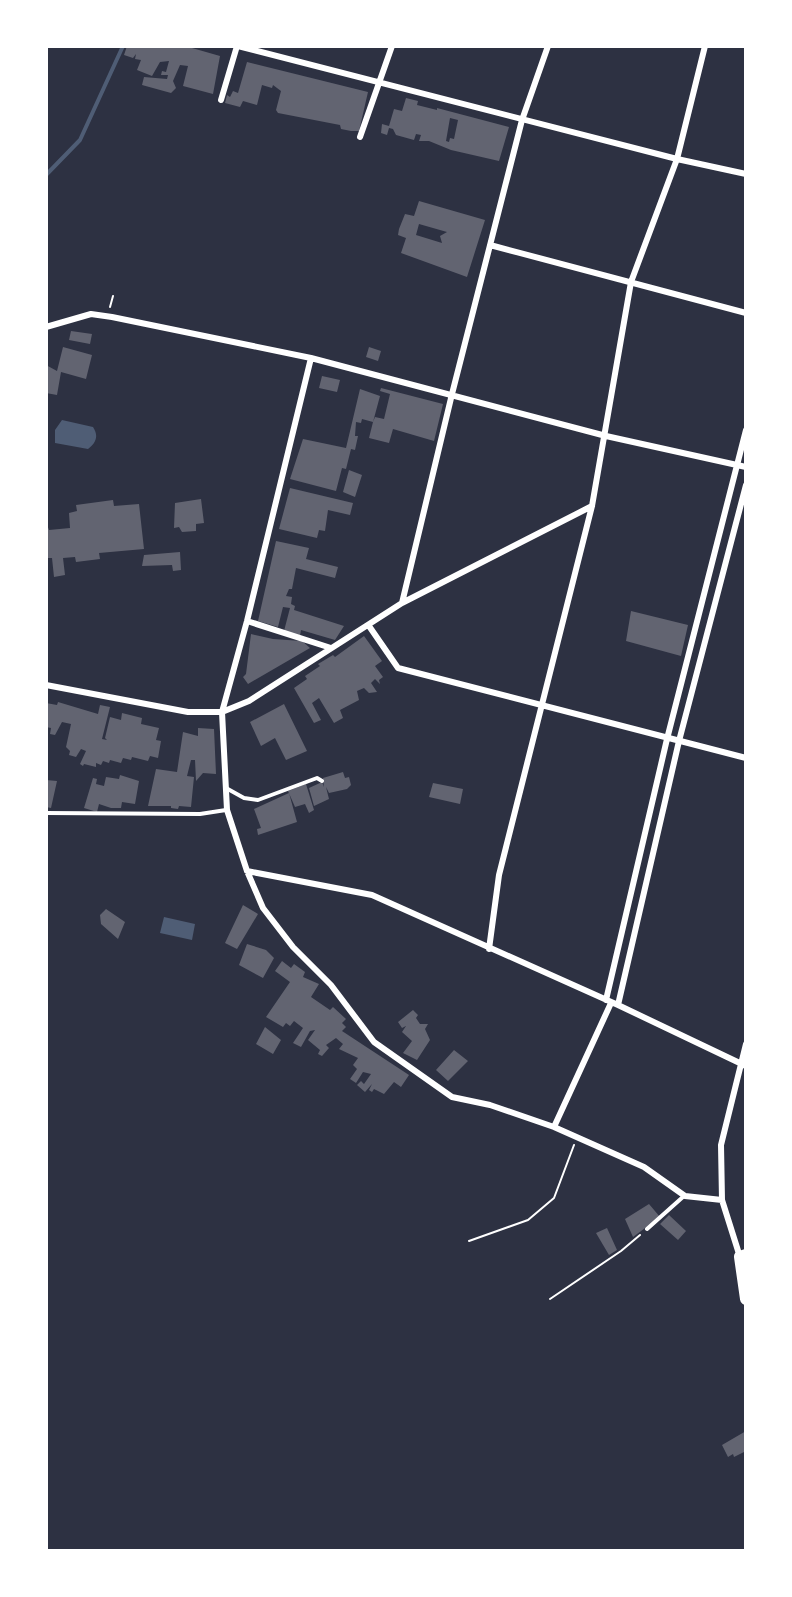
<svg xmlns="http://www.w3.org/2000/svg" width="792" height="1597" viewBox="0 0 792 1597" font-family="'DejaVu Sans',sans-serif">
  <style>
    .water { fill: #4f5d75 }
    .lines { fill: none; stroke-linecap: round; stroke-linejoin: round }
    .stream { stroke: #4f5d75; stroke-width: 4 }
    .building { fill: #626471; fill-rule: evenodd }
    .path { stroke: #fff; stroke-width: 2 }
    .service { stroke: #fff; stroke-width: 4 }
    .minor { stroke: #fff; stroke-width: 6 }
    .primary { stroke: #fff; stroke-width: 12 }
  </style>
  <rect width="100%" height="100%" fill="#2d3142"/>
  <path class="water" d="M62,420L93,427C99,436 96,443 88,449L55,443V430Z
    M164,917L195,924L192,940L160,933Z"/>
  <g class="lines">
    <path class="stream" d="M46,175L80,140L123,46"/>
  </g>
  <path class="building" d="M127,46H185L220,56L213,94L183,86L188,66L180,65L173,81L176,88L171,93L142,85L144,77L167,79L168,75H161L162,71L166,72L169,61L160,62L152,76L137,70L141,60L135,59L136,54L133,58L124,55Z
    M247,62L368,92L359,131H351L341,129L340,125L278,113L276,110L281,91L273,85L272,88L262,85L257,105L243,101L240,107L225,103L227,95L230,97L233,91L238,93Z
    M406,98L418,101L417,105L437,110V108L509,127L499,161L451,150L429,141H419L421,135L416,134L414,140L396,135L393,129L389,128L387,135L381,133L382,124L389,126L394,109L402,111ZM450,118L458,120L454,139L450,138L449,142L446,141Z
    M419,201L485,220L467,277L401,253L406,238L398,235L399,229L405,214L414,216ZM419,224L447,232L440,236L442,243L416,235Z
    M71,331L92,334L90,344L69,340Z
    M63,347L92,355L86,379L61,372L57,395L46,393V365L57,371Z
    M369,347L381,351L378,361L366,357Z
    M322,376L340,380L337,392L319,388Z
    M381,388L443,404L434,441L393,429L389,443L369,438L373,422L362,419L361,423L356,422L355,436H358L355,450L351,449L346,469L342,468L336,491L290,479L303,439L346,448L360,389L380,396L373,422L375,417L384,419L390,394L380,391Z
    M349,470L362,475L355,497L343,492Z
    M290,488L353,503L350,515L328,510L325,531L319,530L317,538L279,529Z
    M201,499L204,523L196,524V531L182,532L179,527L174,528L175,503Z
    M113,500L114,506L139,504L144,549L99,553L100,559L76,562L75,557L63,558L65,575L54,577L52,558H46V522L49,530L70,528L69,513L77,511L76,505Z
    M276,541L309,548L306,559L338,567L335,578L296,568L292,589H289L286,596L292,597L291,604L295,606L294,610L344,626L335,640L301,630L300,636L284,631L290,608L283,607L278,627L258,621Z
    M180,552L181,570L173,571L172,565L142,566L144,555Z
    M631,611L688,625L681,656L626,641Z
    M251,634L273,639L302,641L310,648L248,684L243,677L246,674Z
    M364,636L382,661L375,666L383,677L379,680L380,684L375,679L371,683L377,692L369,693L364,688L357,691L359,700L340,710L343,718L334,723L319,698L312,703L321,720L314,723L294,688L307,679L305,676L320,666L318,664L333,655L335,657Z
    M58,702L98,714L100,705L110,707L102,739L107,740L105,738L110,717L121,720L122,713L142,718L141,724L159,728L156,740L161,741L158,758L150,756L148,761L132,757L131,760L123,758L121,763L110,760L109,763L103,761L101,765L96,763V767L84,764L83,766L80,764L86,751L81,749L76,757L69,755L70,751L66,747L71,724L62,722L55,735L50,734L51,728L46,727V703L57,705Z
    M284,704L307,751L286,760L275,738L261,746L250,722Z
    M198,728L214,729L216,774L203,773L196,781L195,760H191L187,776L194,777L191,807L179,806L178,809L171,808V806H148L156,769L177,772L183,732L198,736Z
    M343,772L345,778L349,777L351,785L347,789L329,793L326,787L329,799L314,806L309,788L322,782L324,787L323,778Z
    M120,775L139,781L135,804L122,802L121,808H111L99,804L97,812L84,808L93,778L97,779L96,784L104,786L106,777L119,779Z
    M46,780L57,781L51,808L46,807Z
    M433,783L463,789L460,804L429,797Z
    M306,784L314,810L309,813L305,804L295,807L288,791Z
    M289,793L297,822L258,835L257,829L261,828L254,809Z
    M243,905L258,914L237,949L225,943Z
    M106,909L125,922L118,939L101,924L100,915Z
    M247,944L266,950L274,958L263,978L239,965Z
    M282,961L291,968L294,964L305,972L303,977L319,984L311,997L330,1010L333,1007L346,1019L342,1023L346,1027L342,1031L409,1075L401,1087L394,1082L384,1094L374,1089L372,1092L369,1090L372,1084L365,1092L357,1085L361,1081L364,1084L371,1074L363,1072L356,1083L350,1079L357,1069L353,1065L358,1058L339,1049L343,1044L336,1038L326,1045L329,1048L322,1056L318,1054L320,1050L308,1040L315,1030L310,1031L301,1047L293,1043L303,1028L294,1021L290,1026L286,1023L283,1027L266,1017L290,982L275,971Z
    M413,1010L418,1015L416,1018L420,1024H428L425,1029L430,1040L417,1060L403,1053L412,1041L402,1032L406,1026L402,1028L398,1022Z
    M265,1027L281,1040L273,1054L256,1044Z
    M454,1050L468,1061L448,1081L436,1070Z
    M649,1204L660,1217L633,1237L625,1219Z
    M669,1215L686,1231L678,1240L660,1224Z
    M607,1228L617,1250L609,1255L596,1233Z
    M746,1431V1451L734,1457L733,1454L728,1457L722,1445Z"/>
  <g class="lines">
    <path class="path" d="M110,307L113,296
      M469,1241L528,1220L554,1198L574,1145
      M550,1299L621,1251L640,1235"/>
    <path class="service" d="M226,788L244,798L258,800L317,778L322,781
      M46,813L200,814L226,810
      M647,1229L684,1196"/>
    <path class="minor" d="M238,46L677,159L746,174
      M221,100L237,46
      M360,137L392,46
      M490,245L746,313
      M46,327L91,314L112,317L311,358L606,436L746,467
      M311,358L247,621L222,712L227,810L247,871L263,908L293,947L331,985L374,1042L452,1097L490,1105L554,1127L644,1167L685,1196L722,1200
      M402,603L452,394L522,120L548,46
      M247,621L331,648
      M369,626L398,668L746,758
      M46,685L188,712H222L249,701L402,603L592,506
      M247,871L372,895L618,1005L746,1066
      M489,949L499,875L592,506L631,282L677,159L705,46
      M606,1000L667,739L746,430
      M618,1005L679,741L746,485
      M554,1127L611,1003
      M740,1257L722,1200L721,1145L746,1044"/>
    <path class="primary" d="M746,1255L740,1257L746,1299"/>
  </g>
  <rect width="792" height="1597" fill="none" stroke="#ffffff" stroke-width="96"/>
</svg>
